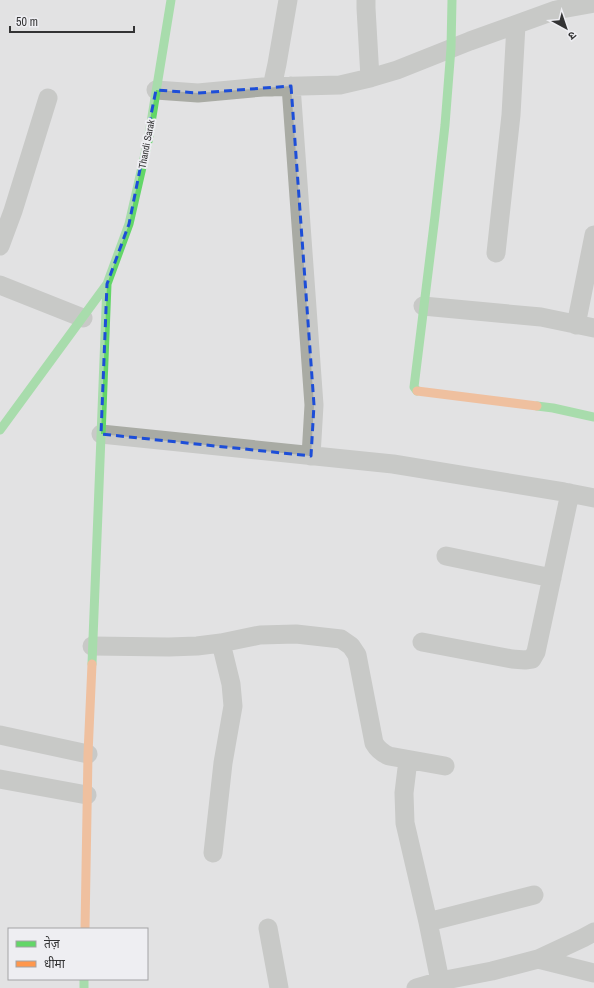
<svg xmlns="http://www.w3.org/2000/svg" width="594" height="988" viewBox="0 0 594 988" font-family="'Archivo Narrow','Noto Sans Devanagari',sans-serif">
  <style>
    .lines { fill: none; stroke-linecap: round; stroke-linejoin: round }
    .street { stroke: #a9aba4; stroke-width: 19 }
    .fast { stroke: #63d668; stroke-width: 9 }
    .slow { stroke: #ff974d; stroke-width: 9 }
    .marked { fill: none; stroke: #1d4ed8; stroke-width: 3; stroke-dasharray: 8 5; stroke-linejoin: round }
    .labels { text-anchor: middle; stroke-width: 4; stroke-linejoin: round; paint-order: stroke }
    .street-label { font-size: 10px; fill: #333334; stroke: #eeeef2 }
  </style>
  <rect width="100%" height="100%" fill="#e2e2e3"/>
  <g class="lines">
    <path class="street" d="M366,0V8L370,78
      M291,86L314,405L311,456
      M272,87L277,64L288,0
      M156,90L198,93L263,87L340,85L370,78L397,70L470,41L556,10L594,3
      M0,246L13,211L48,98
      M496,253L511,115L516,25
      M0,285L83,318
      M423,306L541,317L594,328
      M576,325L594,235
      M101,434L393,464L564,492L594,498
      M446,556L552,578
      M422,642L512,659L525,660L532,659L536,652L570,493
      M92,646L169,647L197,646L221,643L260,635L296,634L341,639L351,646L357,655L374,743C378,750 382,753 389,756L445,766
      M0,735L88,754
      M408,760L404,793L405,823L428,922L440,981
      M0,779L87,795
      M213,853L223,763L233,706L231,684L221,643
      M428,922L534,895
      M268,928L279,988
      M538,959L594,973
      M416,988L440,981L492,971L538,959L583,938L594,932"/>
    <path class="fast" d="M417,391L414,387L435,216L445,125L451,48L452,0
      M537,406L553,408L594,417
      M0,430L107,284L129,224L148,141L171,0
      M92,664L107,284
      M84,979V988"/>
    <path class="slow" d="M417,391L537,406
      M85,929L88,754L92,664"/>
  </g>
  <path d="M0 0H594V988H0ZM291,86L314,405L311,456L101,434L107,284L129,224L156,90L198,93Z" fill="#e2e2e3" fill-opacity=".55" fill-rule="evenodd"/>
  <path class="marked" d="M291,86L314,405L311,456L101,434L107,284L129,224L156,90L198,93Z"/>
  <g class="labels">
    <g class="street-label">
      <text transform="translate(146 144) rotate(-79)" y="4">Thandi Sarak</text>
    </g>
  </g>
  <rect x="8" y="928" width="140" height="52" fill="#eeeef2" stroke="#a3a3a6"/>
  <rect x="16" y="941" width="20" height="6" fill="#63d668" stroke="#a3a3a6"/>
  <text x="44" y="948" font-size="12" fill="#333334">तेज़</text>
  <rect x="16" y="961" width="20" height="6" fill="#ff974d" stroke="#a3a3a6"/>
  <text x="44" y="968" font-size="12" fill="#333334">धीमा</text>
  <g transform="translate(566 28) rotate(140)" stroke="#eeeef2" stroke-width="3" paint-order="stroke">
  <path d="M0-3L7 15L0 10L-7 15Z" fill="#333334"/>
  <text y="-6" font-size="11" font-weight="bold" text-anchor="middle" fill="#333334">उ</text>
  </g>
  <path d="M10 26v6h124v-6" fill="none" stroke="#333334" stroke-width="2"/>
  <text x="16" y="26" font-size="12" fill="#333334" stroke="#eeeef2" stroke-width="3" paint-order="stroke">50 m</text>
</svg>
